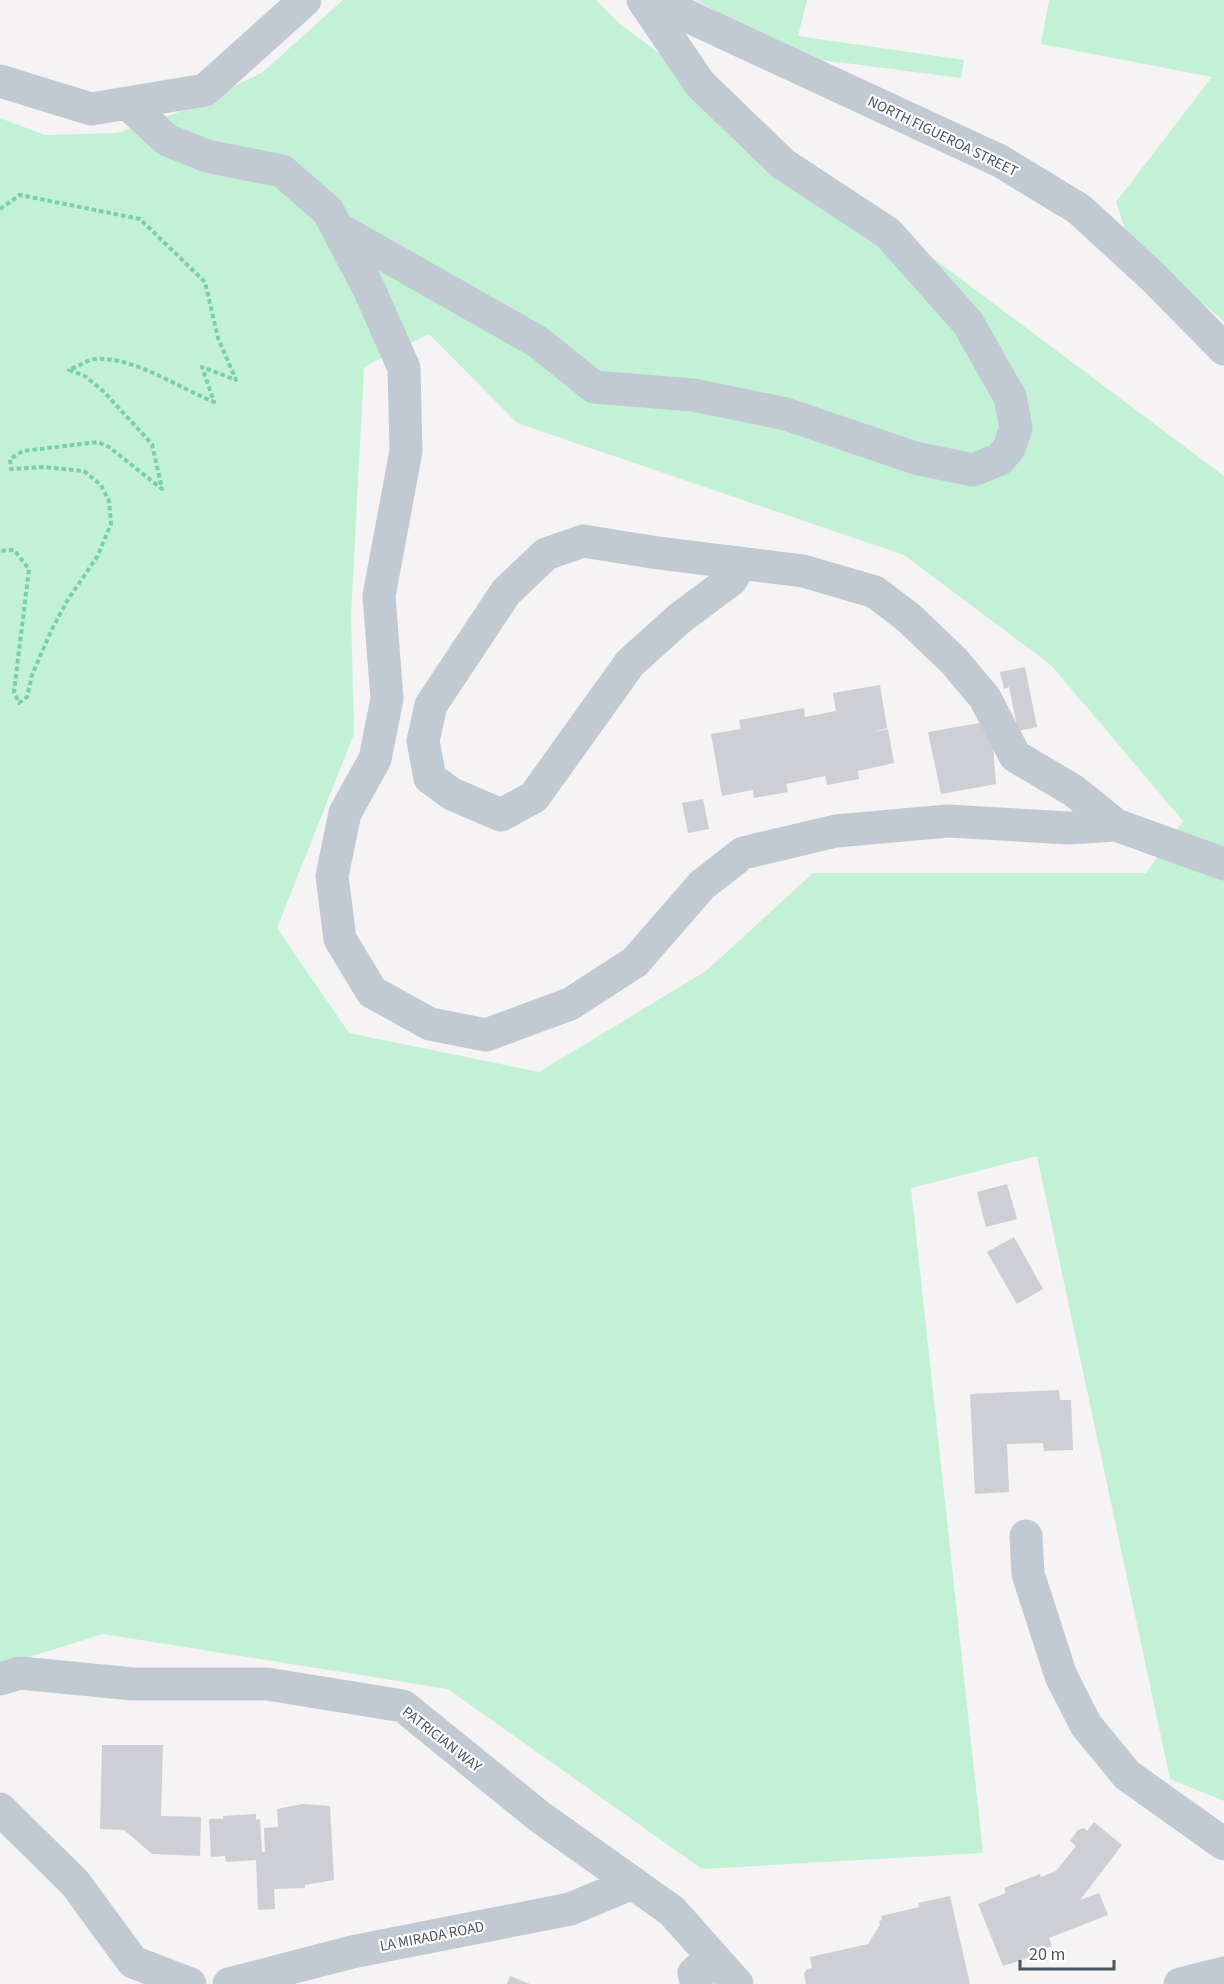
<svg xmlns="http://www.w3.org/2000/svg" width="1224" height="1984" viewBox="0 0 1224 1984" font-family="'Source Sans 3',sans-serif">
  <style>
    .green { fill: #c3f1d5; fill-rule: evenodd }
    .building { fill: #cdcfd5 }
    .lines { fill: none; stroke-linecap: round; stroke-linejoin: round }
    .path { stroke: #7ad0a6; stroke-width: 4; stroke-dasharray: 4.5 3; stroke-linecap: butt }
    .minor { stroke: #c1cad2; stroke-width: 33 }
    .labels { text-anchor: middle; stroke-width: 4.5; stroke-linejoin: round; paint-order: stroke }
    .street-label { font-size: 15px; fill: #4a5661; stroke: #fff }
  </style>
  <rect width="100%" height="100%" fill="#f5f3f3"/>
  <path class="green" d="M343,0H596L620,24L1224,476V1801L1170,1779L1037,1156L911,1188L983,1853L702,1869L448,1689L103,1634L0,1666V118L45,135L117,133L185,110L263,72ZM429,334L517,423L904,555L1051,665L1183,821L1146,873H813L706,971L539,1072L349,1033L277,928L354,734L351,614L364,367Z
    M696,0H807L798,36L964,60L961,78L799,57Z
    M1049,0H1224V321L1130,244L1116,202L1212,77L1041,44Z"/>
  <path class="building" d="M1025,667L1037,727L1018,731L1009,687L1004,689L1000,672Z
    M880,685L887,728L873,732L888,729L894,763L858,771L859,779L827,785L825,776L786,784L788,792L754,798L753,790L722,796L711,734L741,729L739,720L804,708L805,717L836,711L833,693Z
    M991,721L996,784L941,794L928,732Z
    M703,799L709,829L688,833L682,803Z
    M1007,1184L1017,1219L986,1227L977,1192Z
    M1014,1237L1043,1289L1017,1304L987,1252Z
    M1059,1390L1060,1400H1071L1073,1450L1044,1451L1043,1443L1007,1444L1009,1492L975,1494L970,1394Z
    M102,1745H163L161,1816L201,1817L200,1856L152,1854L124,1830L100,1829Z
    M303,1804L330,1806L334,1880L305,1885V1888L274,1889L275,1909L258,1910L256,1860L226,1862L225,1856L211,1857L209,1819H223V1816L256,1814V1820L260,1819L262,1852H265L264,1828L278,1827L277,1809Z
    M1094,1822L1122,1845L1080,1900L1099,1893L1108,1915L1049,1938L1052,1946L1030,1955L1031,1957L1003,1966L978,1904L1006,1893L1004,1888L1040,1874L1041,1877L1056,1871L1076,1846L1070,1841L1078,1830L1084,1828L1087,1831Z
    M950,1896L970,1984H806L804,1974L807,1969L812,1968L810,1957L868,1944L880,1925L879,1921L882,1920L881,1916L919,1907L918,1903Z
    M510,1976L530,1984H507Z"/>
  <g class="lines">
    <path class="path" d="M0,209L20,195L140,219L205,282L218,338L236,380L202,367L214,402C179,388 133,356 95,359C87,360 77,367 69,370L85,376L104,392L152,444L162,489L109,447L98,442L23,451L10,459L11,469L44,467L84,471L101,485L109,501L111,524L97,557L67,601L52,629L32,675L27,697L19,703L14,692L29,569L14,550L0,551"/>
    <path class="minor" d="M653,0L1000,161L1079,209L1152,276L1224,349
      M0,81L91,109L205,90L305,0
      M127,103L167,140L207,156L282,171L328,211L369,289L404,368L406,451L379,596L387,699L375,759L345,813L332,876L340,939L372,992L430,1024L486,1035L570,1004L635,962L702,885L743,853L836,831L948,821L1068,828L1116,825L1224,864
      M337,228L538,342L594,387L693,395L786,414L915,458L973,470L1000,459L1009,448L1016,428L1010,397L968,323L888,233L783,164L700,84L643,0
      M741,564L731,580L680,618L630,663L534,797L501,815L452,794L430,778L423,741L431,705L506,592L546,554L583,541L658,553L803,571L875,592L909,618L954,661L985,698L1015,756L1074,791L1116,825
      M1026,1536L1028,1574L1061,1676L1086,1725L1127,1775L1224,1844
      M0,1679L20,1673L133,1684H267L403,1706L540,1817L672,1911L737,1984
      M0,1809L75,1883L133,1962L190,1984
      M229,1984L352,1952L570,1909L633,1883
      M697,1984L694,1973L713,1957
      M1180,1984L1224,1973"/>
  </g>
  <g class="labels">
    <g class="street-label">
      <text transform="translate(943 136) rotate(26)" y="5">NORTH FIGUEROA STREET</text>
      <text transform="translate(442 1739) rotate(38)" y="5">PATRICIAN WAY</text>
      <text transform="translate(432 1936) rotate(-11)" y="5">LA MIRADA ROAD</text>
    </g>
  </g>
  <path d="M1020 1960v9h94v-9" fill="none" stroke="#4a5661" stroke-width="3"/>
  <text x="1029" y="1960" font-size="18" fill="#4a5661" stroke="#ffffff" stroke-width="4.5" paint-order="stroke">20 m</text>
</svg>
